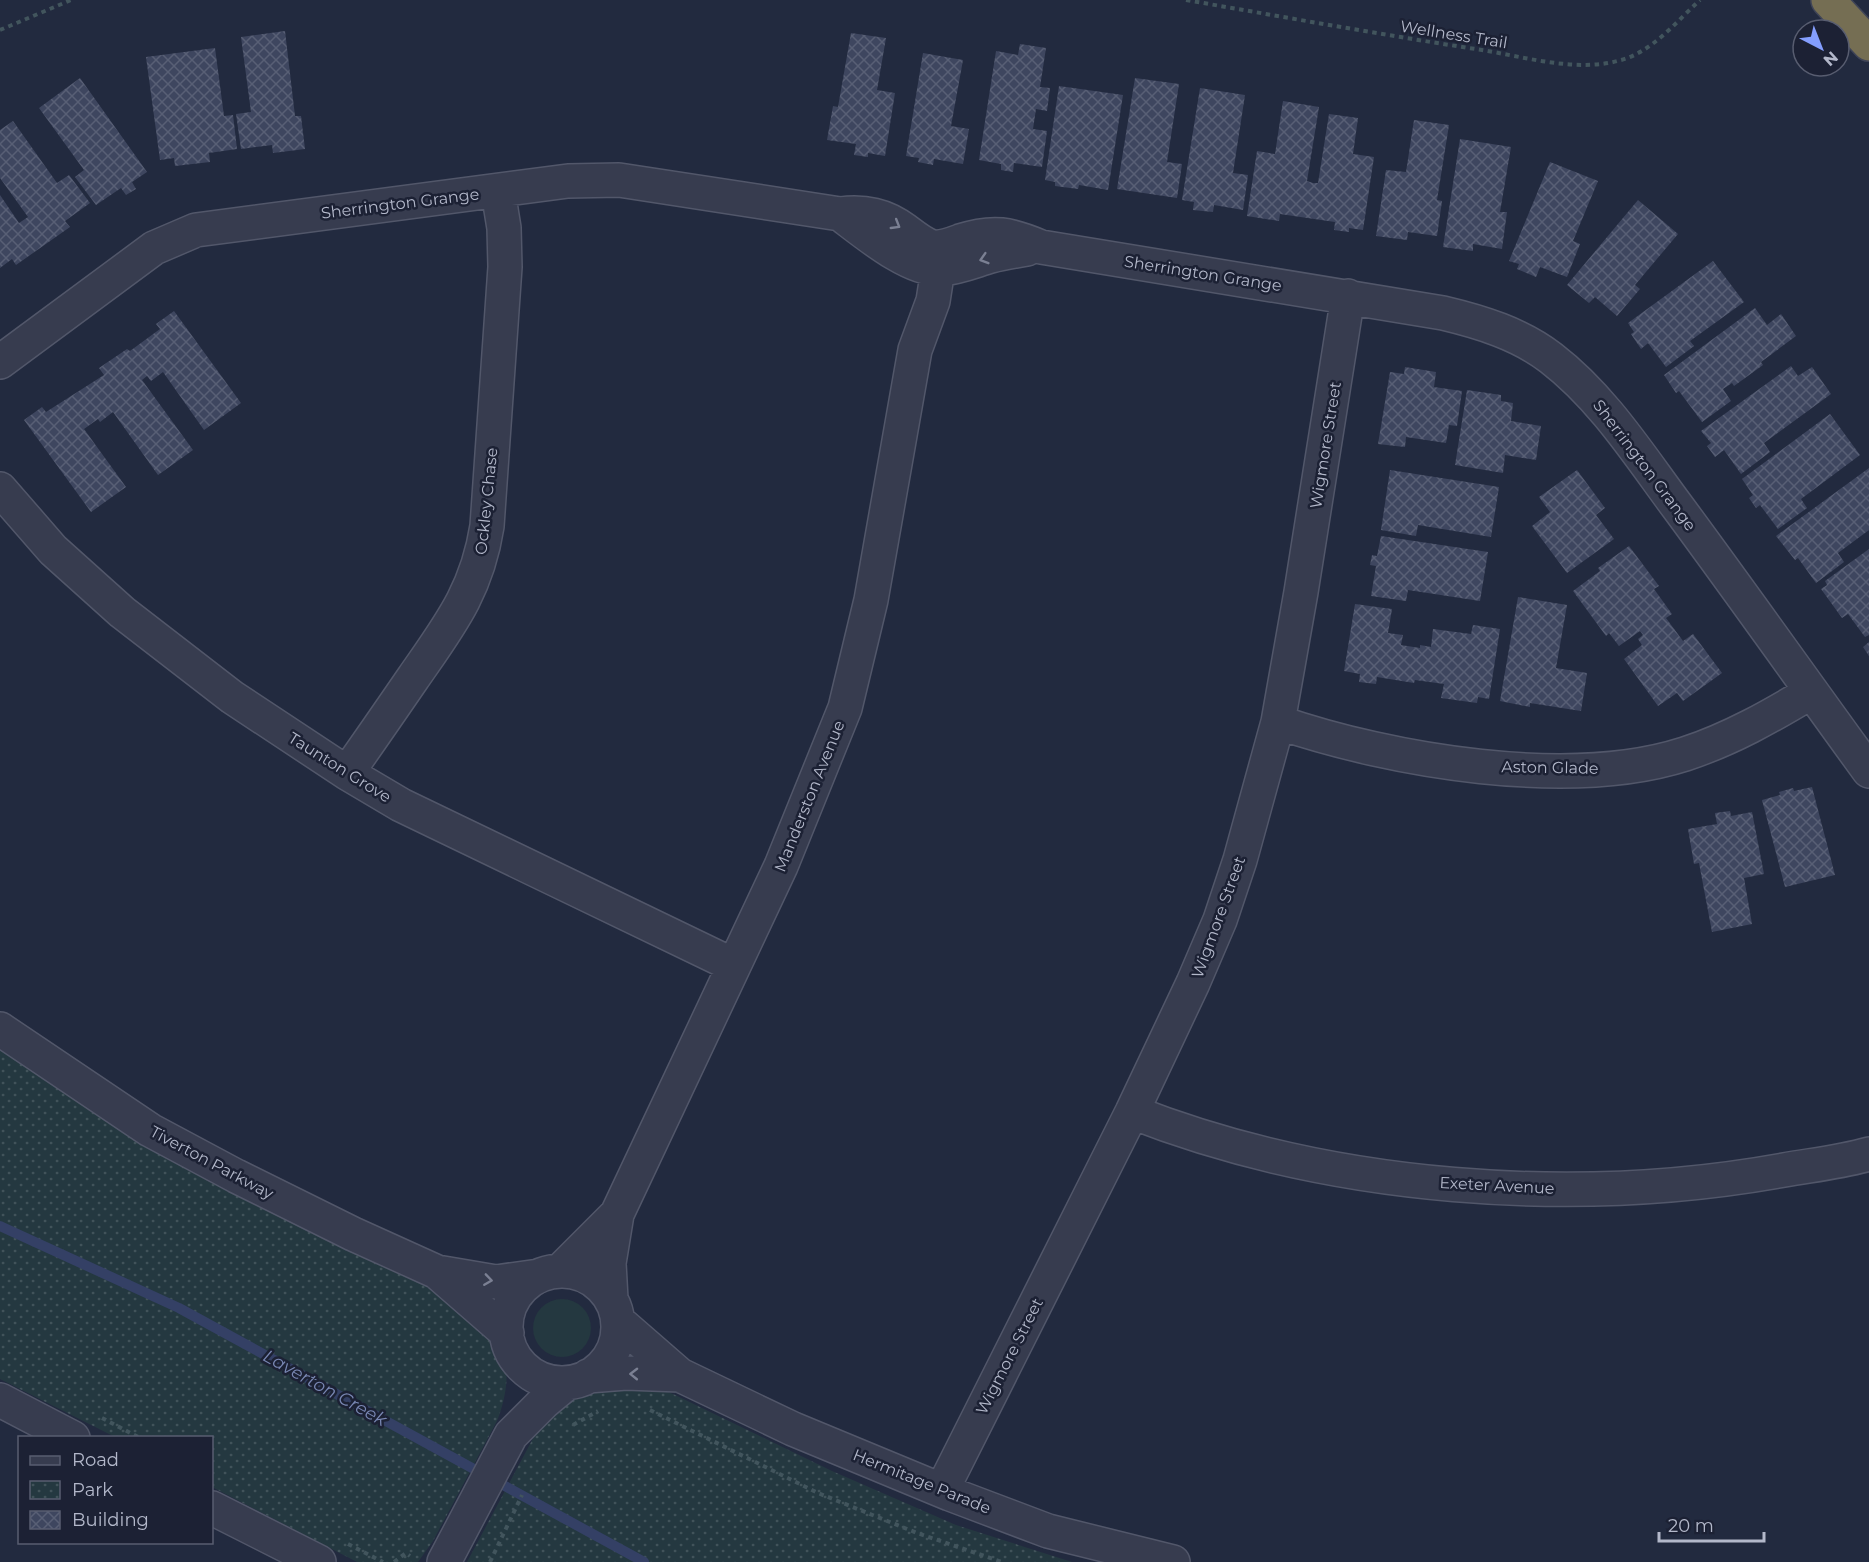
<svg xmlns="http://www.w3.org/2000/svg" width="1869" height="1562" viewBox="0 0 1869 1562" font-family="Montserrat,sans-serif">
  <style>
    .park { fill: url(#park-dots) }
    .garden { fill: #243840 }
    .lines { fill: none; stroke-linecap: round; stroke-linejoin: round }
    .stream { stroke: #344065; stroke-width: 10 }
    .building { fill: url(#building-cross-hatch) }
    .minor-casing { stroke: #52576a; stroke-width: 36 }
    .motorway-casing { stroke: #3f4457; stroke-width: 36 }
    .path { stroke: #42555d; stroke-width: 4; stroke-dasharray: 4.5 4.5; stroke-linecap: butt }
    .minor { stroke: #373c4f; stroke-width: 33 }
    .motorway { stroke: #756e53; stroke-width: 33 }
    .oneway { stroke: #7b8093 }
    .labels { text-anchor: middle; stroke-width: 5; stroke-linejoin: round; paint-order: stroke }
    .street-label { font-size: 16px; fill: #b3b8ca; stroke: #1c2134 }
    .water-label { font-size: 18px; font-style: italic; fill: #7987b3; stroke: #1c2134 }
  </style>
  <defs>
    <pattern id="park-dots" width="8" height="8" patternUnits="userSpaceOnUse" patternTransform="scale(1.5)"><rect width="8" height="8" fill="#243840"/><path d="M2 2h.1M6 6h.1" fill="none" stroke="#41535a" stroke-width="1.8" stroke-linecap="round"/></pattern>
    <pattern id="building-cross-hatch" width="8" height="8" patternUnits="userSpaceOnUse" patternTransform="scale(1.5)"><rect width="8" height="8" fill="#3e465f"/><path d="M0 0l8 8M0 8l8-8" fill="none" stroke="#585f75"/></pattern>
  </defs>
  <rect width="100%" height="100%" fill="#222a3f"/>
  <path class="park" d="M0,1048L433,1288C448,1300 462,1313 477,1325C483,1330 490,1334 495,1340C514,1362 506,1398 497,1421L433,1541L418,1562H357L212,1487V1438L115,1437L0,1379Z
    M650,1385L673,1394L832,1471L956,1525L1072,1562H467L537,1431L569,1399L585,1390Z"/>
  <path class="garden" d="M533 1328a29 29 0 1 1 58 0a29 29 0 1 1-58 0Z"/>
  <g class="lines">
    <path class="stream" d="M0,1226L179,1308L644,1562"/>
  </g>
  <path class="building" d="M285,31L295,116H301L305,149L273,153L272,145L241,149L236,114L251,112L241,37Z
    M851,33L886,38L877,90L895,93L885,156L868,153V157L854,155L856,144L827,140L833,106L838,107Z
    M1020,44L1046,48L1040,87L1050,88L1047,111L1036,109L1033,129L1047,131L1042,167L1014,163L1013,172L1001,170V164L979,160L996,51L1018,55Z
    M215,48L224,116L233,115L237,149L209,153L210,162L175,166L174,158L160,160L146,57Z
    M923,53L963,60L951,126L969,129L963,164L934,159L933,165L918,162L919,158L906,156Z
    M80,78L147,172L132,182L136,189L126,195L121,188L96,205L75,177L84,170L39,108Z
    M1135,78L1179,84L1167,162L1182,164L1177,198L1117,189Z
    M1059,86L1123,95L1108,190L1079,185L1078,189L1055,186V182L1045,180Z
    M1200,88L1245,95L1233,173L1248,175L1243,210L1214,205L1213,212L1193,210L1194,202L1182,200Z
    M1283,101L1319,107L1307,181L1313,183H1318L1329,114L1358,118L1353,154L1374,157L1363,230L1349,228V232L1334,230L1335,222L1280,214L1279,221L1247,216L1257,151L1275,154Z
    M1414,120L1449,125L1437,200L1442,201L1437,236L1408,232L1407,240L1376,236L1386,170L1406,172Z
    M13,121L57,183L69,175L90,203L65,221L70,227L16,265L12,259L0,268V195L19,223L28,217L0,178V130Z
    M1460,139L1511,147L1500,212H1507L1502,249L1473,244V251L1443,247Z
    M1550,162L1598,181L1573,241L1580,244L1567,277L1540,267L1536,277L1517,269L1519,264L1509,261Z
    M1638,200L1678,234L1635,285L1640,289L1617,316L1595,297L1589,303L1567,285Z
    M1713,261L1744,302L1690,341L1694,346L1666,367L1648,343L1641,349L1631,334L1634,332L1628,323Z
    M1755,308L1767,325L1781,314L1796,336L1761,362L1763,365L1734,386L1732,383L1723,389L1731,401L1702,422L1679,391L1676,393L1664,375Z
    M174,311L241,403L204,430L163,372L151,381L147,376L142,380L193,450L158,475L113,412L100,422L98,419L84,429L126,487L91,512L24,420L42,407L46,412L104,375L99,368L127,349L130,351L160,329L156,324Z
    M1791,366L1798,376L1812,367L1831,394L1764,443L1770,452L1741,474L1724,450L1715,457L1707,446L1711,443L1701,431Z
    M1405,367L1436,372L1434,387L1462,391L1457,426L1449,425L1446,443L1406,437L1405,447L1378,444L1390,372L1404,374Z
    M1467,390L1501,395V401L1513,403L1511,421L1541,426L1536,460L1505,455L1503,473L1455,465Z
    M1830,414L1860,455L1801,499L1807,508L1778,529L1760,505L1756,508L1749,498L1753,495L1742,479Z
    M1869,468V530L1838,553L1844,562L1816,583L1798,558L1795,560L1776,536Z
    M1390,470L1499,487L1491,537L1418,525L1416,536L1381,530Z
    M1577,470L1605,508L1596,515L1614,539L1567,573L1532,526L1550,512L1539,497Z
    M1381,536L1488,552L1480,601L1408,590L1406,601L1371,596L1376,566L1370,565L1372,555L1377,556Z
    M1629,546L1659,586L1654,589L1672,614L1666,618L1683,641L1693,634L1722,673L1683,701L1677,693L1658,706L1624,659L1642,645L1638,639L1643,635L1640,631L1619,646L1609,633L1606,636L1573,591L1600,571L1598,568Z
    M1869,549V635L1865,637L1848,614L1842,618L1821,589L1827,585L1825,581Z
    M1518,597L1567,605L1556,668L1587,673L1581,711L1530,703V707L1500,701Z
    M1355,604L1392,609L1388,633L1403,635L1401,645L1420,648V645L1431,647L1433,629L1471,634L1473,625L1500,629L1489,699L1478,697L1477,703L1441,698L1444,684L1415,680L1414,683L1377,677L1376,684L1359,682L1360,674L1344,671Z
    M1869,642V656L1863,647Z
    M1812,787L1835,875L1785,887L1762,800L1780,795L1779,792L1793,788L1794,791Z
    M1730,811L1731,816L1752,812L1764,874L1744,878L1752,924L1712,932L1699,863L1694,864L1688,829L1717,824L1715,813Z"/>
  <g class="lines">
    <g class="minor-casing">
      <path id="minor" d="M840,214C864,232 910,271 941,269C958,268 974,261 991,256C1003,253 1015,251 1027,249
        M0,362L154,248L196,230L568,181L619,180L840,214C865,211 885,215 905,230C913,236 924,245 933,247C943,248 952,244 960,241C994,230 1010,234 1041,247L1443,313C1481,322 1520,334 1551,358C1603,398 1639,455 1677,506C1742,594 1805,683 1869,771
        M0,489L53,550L122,612L232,697L347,773L401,805L733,965
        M1278,722C1391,761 1570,791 1685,754C1731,739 1771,716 1811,692
        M347,773C369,742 391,710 413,678C449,626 477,591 487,526L505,267L504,228L498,191
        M0,1029L150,1130L236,1176L353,1234L437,1272L496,1282L539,1276
        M1132,1112C1331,1190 1574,1208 1784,1170C1812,1165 1841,1162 1869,1154
        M560,1271L617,1214
        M506 1327a56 56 0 1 1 112 0a56 56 0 1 1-112 0Z
        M438,1273L507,1333
        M611,1299L609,1263L617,1214L781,866L845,708L871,600L915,350L933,301L938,269L932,247
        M618,1321L680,1375L793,1429L950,1494L1048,1531L1173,1562
        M588,1376L626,1373L680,1375
        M0,1400L73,1438
        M942,1490L1132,1112L1193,983L1220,920L1240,860L1278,722L1301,592L1348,296
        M212,1508L319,1562
        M444,1562L511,1435L544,1402L567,1383"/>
    </g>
    <g class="motorway-casing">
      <path id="motorway" d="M1828,0L1869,44"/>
    </g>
    <path class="path" d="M1186,0C1284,17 1383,35 1482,50C1525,57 1578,73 1621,60C1652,52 1677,21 1700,0
      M0,30L71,0
      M650,1410L818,1493L917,1533L1002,1562
      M102,1418L140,1438
      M573,1425L598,1411
      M348,1544L383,1562
      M394,1562L406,1553L410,1556
      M490,1562L522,1495"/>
    <use href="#minor" class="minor"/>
    <use href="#motorway" class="motorway"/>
  </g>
  <defs><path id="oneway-chevron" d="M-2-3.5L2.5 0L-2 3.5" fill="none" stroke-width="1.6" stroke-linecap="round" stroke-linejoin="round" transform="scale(1.5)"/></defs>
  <g class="oneway">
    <use href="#oneway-chevron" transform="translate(896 225) rotate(31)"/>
    <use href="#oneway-chevron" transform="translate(984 259) rotate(163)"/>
    <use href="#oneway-chevron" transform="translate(488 1280) rotate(8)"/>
    <use href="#oneway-chevron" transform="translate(634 1374) rotate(-179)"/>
  </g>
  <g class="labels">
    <g class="street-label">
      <text transform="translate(1454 34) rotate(9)" y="6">Wellness Trail</text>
      <text transform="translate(400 203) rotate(-7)" y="6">Sherrington Grange</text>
      <text transform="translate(1203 273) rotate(9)" y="6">Sherrington Grange</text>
      <text transform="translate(1325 445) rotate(-81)" y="6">Wigmore Street</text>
      <text transform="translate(1645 465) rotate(53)" y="6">Sherrington Grange</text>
      <text transform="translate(486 501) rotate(-84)" y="6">Ockley Chase</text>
      <text transform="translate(340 767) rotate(32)" y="6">Taunton Grove</text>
      <text transform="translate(1550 767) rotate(1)" y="6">Aston Glade</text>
      <text transform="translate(809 796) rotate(-68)" y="6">Manderston Avenue</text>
      <text transform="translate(1218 917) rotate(-70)" y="6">Wigmore Street</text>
      <text transform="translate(212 1162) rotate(28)" y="6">Tiverton Parkway</text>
      <text transform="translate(1497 1185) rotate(3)" y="6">Exeter Avenue</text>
      <text transform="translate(1009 1356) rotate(-63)" y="6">Wigmore Street</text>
      <text transform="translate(922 1481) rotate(22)" y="6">Hermitage Parade</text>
    </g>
    <g class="water-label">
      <text transform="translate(325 1388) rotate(29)" y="6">Laverton Creek</text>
    </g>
  </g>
  <rect x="18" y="1436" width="195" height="108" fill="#1c2134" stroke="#585d70" stroke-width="1.5"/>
  <rect x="30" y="1456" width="30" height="9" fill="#373c4f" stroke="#585d70" stroke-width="1.5"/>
  <text x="72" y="1466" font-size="18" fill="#b3b8ca">Road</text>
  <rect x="30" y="1481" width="30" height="18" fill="url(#park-dots)" stroke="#585d70" stroke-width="1.5"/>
  <text x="72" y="1496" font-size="18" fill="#b3b8ca">Park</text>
  <rect x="30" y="1511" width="30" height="18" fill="url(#building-cross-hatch)" stroke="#585d70" stroke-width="1.5"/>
  <text x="72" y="1526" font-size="18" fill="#b3b8ca">Building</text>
  <g transform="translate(1821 48) rotate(138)"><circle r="28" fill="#1c2134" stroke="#585d70" stroke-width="1.5"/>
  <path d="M0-4.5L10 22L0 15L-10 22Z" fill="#849efe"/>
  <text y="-9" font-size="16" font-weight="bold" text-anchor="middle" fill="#b3b8ca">N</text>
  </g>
  <path d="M1659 1532v9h105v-9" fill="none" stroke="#b3b8ca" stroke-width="3"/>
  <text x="1668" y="1532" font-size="18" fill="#b3b8ca" stroke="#1c2134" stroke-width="4.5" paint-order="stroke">20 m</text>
</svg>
